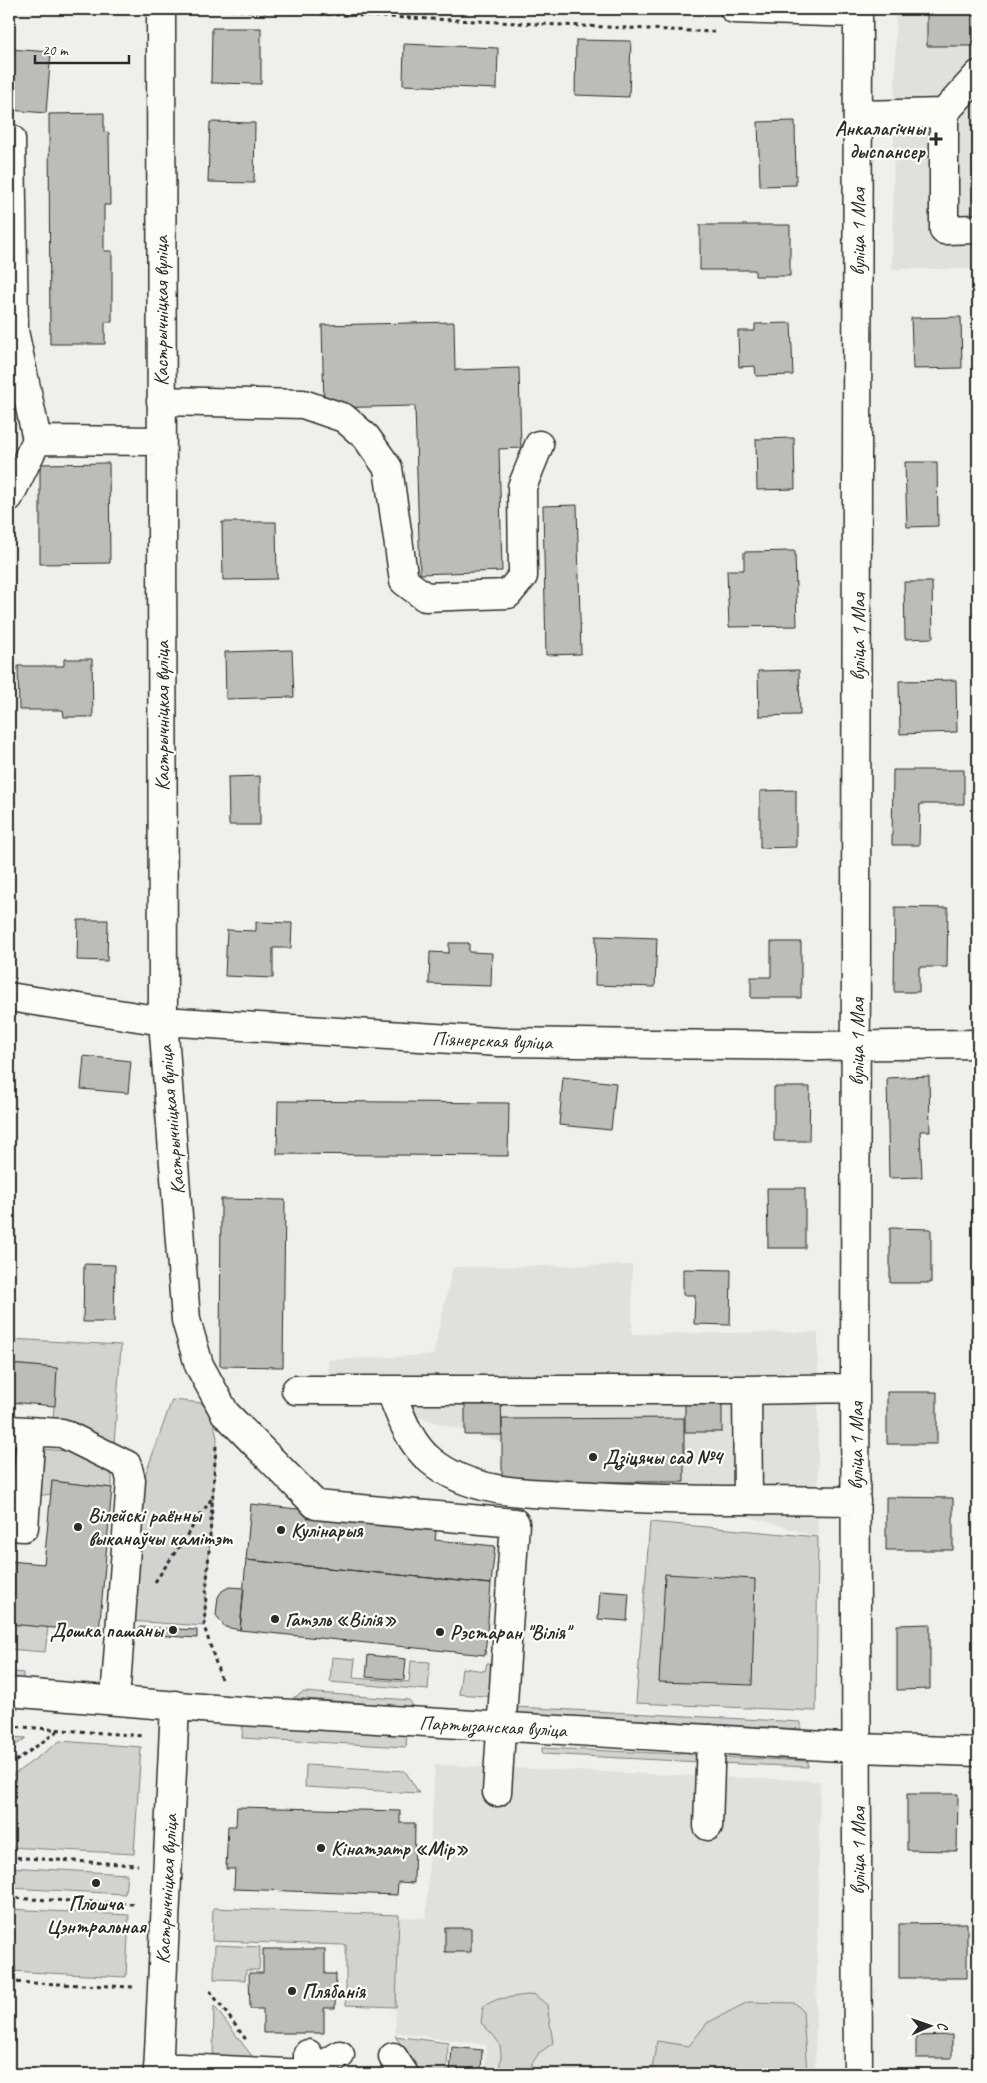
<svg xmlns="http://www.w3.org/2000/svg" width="987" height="2083" viewBox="0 0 987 2083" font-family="Caveat,sans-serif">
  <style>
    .built { fill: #e1e0dc }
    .green { fill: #d3d2cf; stroke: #7f7e7d }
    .building { fill: #bdbcb8; stroke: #2b2b2b }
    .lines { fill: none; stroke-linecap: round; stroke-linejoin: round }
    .minor-casing { stroke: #2b2b2b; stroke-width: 31 }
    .path { stroke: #2b2b2b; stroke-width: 3; stroke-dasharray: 4 4; stroke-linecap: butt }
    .minor { stroke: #fdfcf7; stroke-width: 28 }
    .poi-dot { fill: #2b2b2b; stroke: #fdfcf7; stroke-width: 2 }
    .labels { text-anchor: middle; stroke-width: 4.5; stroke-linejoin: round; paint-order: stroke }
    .poi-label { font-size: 20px; font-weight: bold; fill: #2b2b2b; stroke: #fdfcf7; text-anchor: start }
    .street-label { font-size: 20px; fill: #2b2b2b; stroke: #fdfcf7 }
  </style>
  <rect width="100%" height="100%" fill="#f0efeb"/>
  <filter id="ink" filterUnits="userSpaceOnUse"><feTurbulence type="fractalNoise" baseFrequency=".02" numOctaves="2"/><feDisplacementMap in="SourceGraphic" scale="10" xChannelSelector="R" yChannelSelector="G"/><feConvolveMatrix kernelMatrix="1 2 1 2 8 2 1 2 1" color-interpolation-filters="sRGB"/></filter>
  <g filter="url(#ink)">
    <path class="built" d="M896,9H978V269H892Z
      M632,1265V1334L818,1332V1537L329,1390L328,1360L433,1355L453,1267Z
      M435,1765L820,1781L815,2074H485L486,2045L395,2032L399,1917L426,1918Z"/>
    <path class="green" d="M9,1339L121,1345L114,1445L71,1420L53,1419L57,1368L9,1364Z
      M172,1400L202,1403L213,1419L217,1438L204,1626L129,1621L142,1484Z
      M40,1449L69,1451L112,1472V1488L52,1481L51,1494L37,1496Z
      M9,1452L14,1458L11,1502L9,1503Z
      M650,1522L818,1537L816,1711L636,1703Z
      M9,1624L48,1627L45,1652L9,1649Z
      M332,1657L355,1659L353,1678L409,1682L411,1661L430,1662L428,1690L330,1682Z
      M487,1663L498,1664L495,1697L459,1694L462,1668L485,1671Z
      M9,1671L23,1673V1680L9,1679Z
      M304,1692L409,1700L414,1707L293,1698Z
      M515,1707L801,1722V1729L514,1713Z
      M243,1724L407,1734L406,1747L242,1738Z
      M9,1737L26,1738L9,1750Z
      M60,1741L141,1747L134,1854L9,1847V1778Z
      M542,1748L702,1755L701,1762L542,1754Z
      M719,1757L808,1761V1767L719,1763Z
      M306,1765L405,1771L419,1793L305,1787Z
      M9,1867L127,1874L125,1894L9,1888Z
      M213,1908L399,1915L396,2007L346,2005V1945L212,1941Z
      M9,1909L129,1915L126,1977L9,1971Z
      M215,1945L260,1947L259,1970H246L245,1980L214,1979Z
      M534,1994L547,2005L553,2043L539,2053L531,2065L533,2074H498C504,2046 502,2043 481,2023L483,2006L498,1999Z
      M748,2002L795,2003L803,2011L807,2074H651L657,2041L689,2046L707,2023Z
      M214,2006L255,2060L213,2057Z
      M395,2036L448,2043L447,2074H420Z"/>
    <path class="building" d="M927,9H973V46H927Z
      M212,28H261V84L211,83Z
      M576,40L631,41L629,97L575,95Z
      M404,44L498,48L497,89L403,85Z
      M9,49L51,52L46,113L9,110Z
      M104,113V132L109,133L110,205H104V251H112V322H105V344H50L49,114Z
      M795,121L796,185L760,186L758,122Z
      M210,122L255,123L254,183L208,182Z
      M973,138H978V219H974Z
      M700,225H790V276H755V270H700Z
      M961,317L962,368L913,369L911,318Z
      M454,322L455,370L519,368L521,448L499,449L502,571L420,574L415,406L324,408L322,325Z
      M791,323L793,375L756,376L755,366L739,367L738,331H755V324Z
      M794,438L795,489L757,490L756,439Z
      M905,462H937L938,526L907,527Z
      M109,463L110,563L40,564V464Z
      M577,505L581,654L546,655L543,506Z
      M222,522H276L277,579L223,580Z
      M795,551L797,626L729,627L727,570H744V552Z
      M904,582H932L933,638L905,639Z
      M292,650L294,697L226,699L225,652Z
      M64,659H92L93,717H64L63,710H19L18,666H64Z
      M799,670L800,715L759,716L758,671Z
      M956,680L957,732L900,734L899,681Z
      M893,770H964V804H920L919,845H892Z
      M260,776V825H229L228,777Z
      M796,790V847L760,848V791Z
      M895,907L948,908L947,967H919V992H894Z
      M78,920H108L107,961L77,960Z
      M256,922L292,923L291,948H273V978L225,976L227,930L256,931Z
      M596,936L657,938L655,987L595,985Z
      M771,942H801V998H751V977H771Z
      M449,943H469V952L492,953L491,986L429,984L430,952L449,953Z
      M9,1032H12L9,1053Z
      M84,1056L131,1061L128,1093L81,1089Z
      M929,1076L930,1131H920L922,1177L889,1178L887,1078Z
      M563,1077L616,1083L611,1130L559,1125Z
      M774,1087H810L809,1141H774Z
      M278,1101L509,1103L508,1156L277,1154Z
      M767,1188H805V1248H768Z
      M221,1199L285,1200L283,1367L220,1366Z
      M890,1228L931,1229V1283H890Z
      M84,1264L115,1265L114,1322H83Z
      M683,1269L731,1270L730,1325L694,1324L695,1295H683Z
      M9,1364L57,1368L55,1406L9,1402Z
      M887,1392H937V1444H887Z
      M685,1396H722V1432H685Z
      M465,1398H501L502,1435H465Z
      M684,1418V1482H502V1419Z
      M52,1481L112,1488L99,1632L9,1624V1561L44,1564Z
      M886,1497L953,1498V1550H886Z
      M251,1504L437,1524L435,1540L495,1546L491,1584L246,1560Z
      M246,1560L491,1584L485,1655L240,1630Z
      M665,1574L755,1579L752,1685L659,1682Z
      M229,1587L244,1588L240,1630L225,1627L216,1615L218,1597L222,1591Z
      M600,1591L629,1593L627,1621L598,1619Z
      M930,1624V1689L897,1690V1625Z
      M140,1627L197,1630V1638L140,1634Z
      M368,1655L406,1659L404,1680L366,1677Z
      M907,1794H958L957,1851L907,1850Z
      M237,1807L400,1811V1823H415L414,1883L398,1882L397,1895L234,1889L235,1869H226L228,1826H236Z
      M967,1923V1978H899V1924Z
      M445,1928H471V1952H445Z
      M263,1949H325V1974H336L335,2008H324V2033H263V2009H250L249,1973H263Z
      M952,2035V2058H916V2036Z
      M452,2047L482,2050L481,2074H450Z"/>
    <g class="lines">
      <g class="minor-casing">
        <path id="minor" d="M161,9L163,1021L186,1320L199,1365L225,1413L316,1505L515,1523L497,1792
          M734,9L858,13
          M944,113V230L978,229
          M859,115L944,113L978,75
          M9,139H11L14,331
          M9,331H14L37,440L161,441
          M161,401L303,404L344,418L366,437L388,468L404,581L425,597L508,594L523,576L522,487L539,445
          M9,497L37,440
          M9,997L163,1021L499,1042L813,1046L978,1044
          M855,1388L747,1390L748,1500L856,1501
          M296,1390H747
          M391,1392C400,1415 410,1444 430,1460C474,1497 538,1493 593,1496C645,1499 696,1500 748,1500
          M9,1430L62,1433L127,1465L131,1480L115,1700
          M9,1526L24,1527L31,1432
          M9,1692L226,1710L858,1748L978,1752
          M708,1826L711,1739
          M393,2057L404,2074
          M158,2067L308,2074V2054
          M158,2074L175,1705
          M308,2074L340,2055
          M858,2074L855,1388L858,9"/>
      </g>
      <path class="path" d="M215,9L714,32
        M216,1446L204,1626L221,1679
        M155,1582L212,1498
        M9,1726L144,1736
        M9,1766L59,1730
        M9,1857L138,1865
        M9,1898L135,1904
        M9,1982L133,1987
        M210,1991L247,2041"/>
      <use href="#minor" class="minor"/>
    </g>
  </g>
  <g class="poi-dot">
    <path d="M933.5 131.5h5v5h5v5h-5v5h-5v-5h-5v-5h5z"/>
    <circle cx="593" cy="1457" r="5"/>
    <circle cx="78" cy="1527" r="5"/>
    <circle cx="281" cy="1530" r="5"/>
    <circle cx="275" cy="1619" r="5"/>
    <circle cx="173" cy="1630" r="5"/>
    <circle cx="440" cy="1632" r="5"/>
    <circle cx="321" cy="1848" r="5"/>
    <circle cx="96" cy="1883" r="5"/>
    <circle cx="292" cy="1991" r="5"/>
  </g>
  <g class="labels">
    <g class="poi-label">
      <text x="925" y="135" text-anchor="end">Анкалагічны<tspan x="925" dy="23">дыспансер</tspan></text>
      <text x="603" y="1464">Дзіцячы сад №4</text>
      <text x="88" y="1522">Вілейскі раённы<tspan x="88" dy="23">выканаўчы камітэт</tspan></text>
      <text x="291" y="1537">Кулінарыя</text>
      <text x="285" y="1626">Гатэль «Вілія»</text>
      <text x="163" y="1637" text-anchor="end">Дошка пашаны</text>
      <text x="450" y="1639">Рэстаран "Вілія"</text>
      <text x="331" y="1855">Кінатэатр «Мір»</text>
      <text x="96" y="1910" text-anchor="middle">Плошча<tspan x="96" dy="23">Цэнтральная</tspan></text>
      <text x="302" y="1998">Плябанія</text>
    </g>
    <g class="street-label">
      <text transform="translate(858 232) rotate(-90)" y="7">вуліца 1 Мая</text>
      <text transform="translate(161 311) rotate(-90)" y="7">Кастрычніцкая вуліца</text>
      <text transform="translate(858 637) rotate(-90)" y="7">вуліца 1 Мая</text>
      <text transform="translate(162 716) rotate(-90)" y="7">Кастрычніцкая вуліца</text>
      <text transform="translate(492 1040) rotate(2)" y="7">Піянерская вуліца</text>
      <text transform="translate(857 1042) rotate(-90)" y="7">вуліца 1 Мая</text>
      <text transform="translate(171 1120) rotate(-95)" y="7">Кастрычніцкая вуліца</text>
      <text transform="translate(856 1446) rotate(-90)" y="7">вуліца 1 Мая</text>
      <text transform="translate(493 1726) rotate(3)" y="7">Партызанская вуліца</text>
      <text transform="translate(858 1851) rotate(-90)" y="7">вуліца 1 Мая</text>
      <text transform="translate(166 1889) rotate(-87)" y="7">Кастрычніцкая вуліца</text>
    </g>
  </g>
  <rect width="987" height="2083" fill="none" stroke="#fdfcf7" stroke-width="30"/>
  <rect x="15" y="15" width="957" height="2053" fill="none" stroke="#2b2b2b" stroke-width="2" filter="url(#ink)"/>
  <g transform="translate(930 2026) rotate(88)" stroke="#fdfcf7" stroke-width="4" paint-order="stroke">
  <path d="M0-4L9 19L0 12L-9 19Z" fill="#2b2b2b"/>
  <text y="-8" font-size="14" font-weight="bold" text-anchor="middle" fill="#2b2b2b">С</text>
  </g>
  <path d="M35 55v8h94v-8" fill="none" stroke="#2b2b2b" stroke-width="2.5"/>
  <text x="42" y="55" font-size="15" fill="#2b2b2b" stroke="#fdfcf7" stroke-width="4" paint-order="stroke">20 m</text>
</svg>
